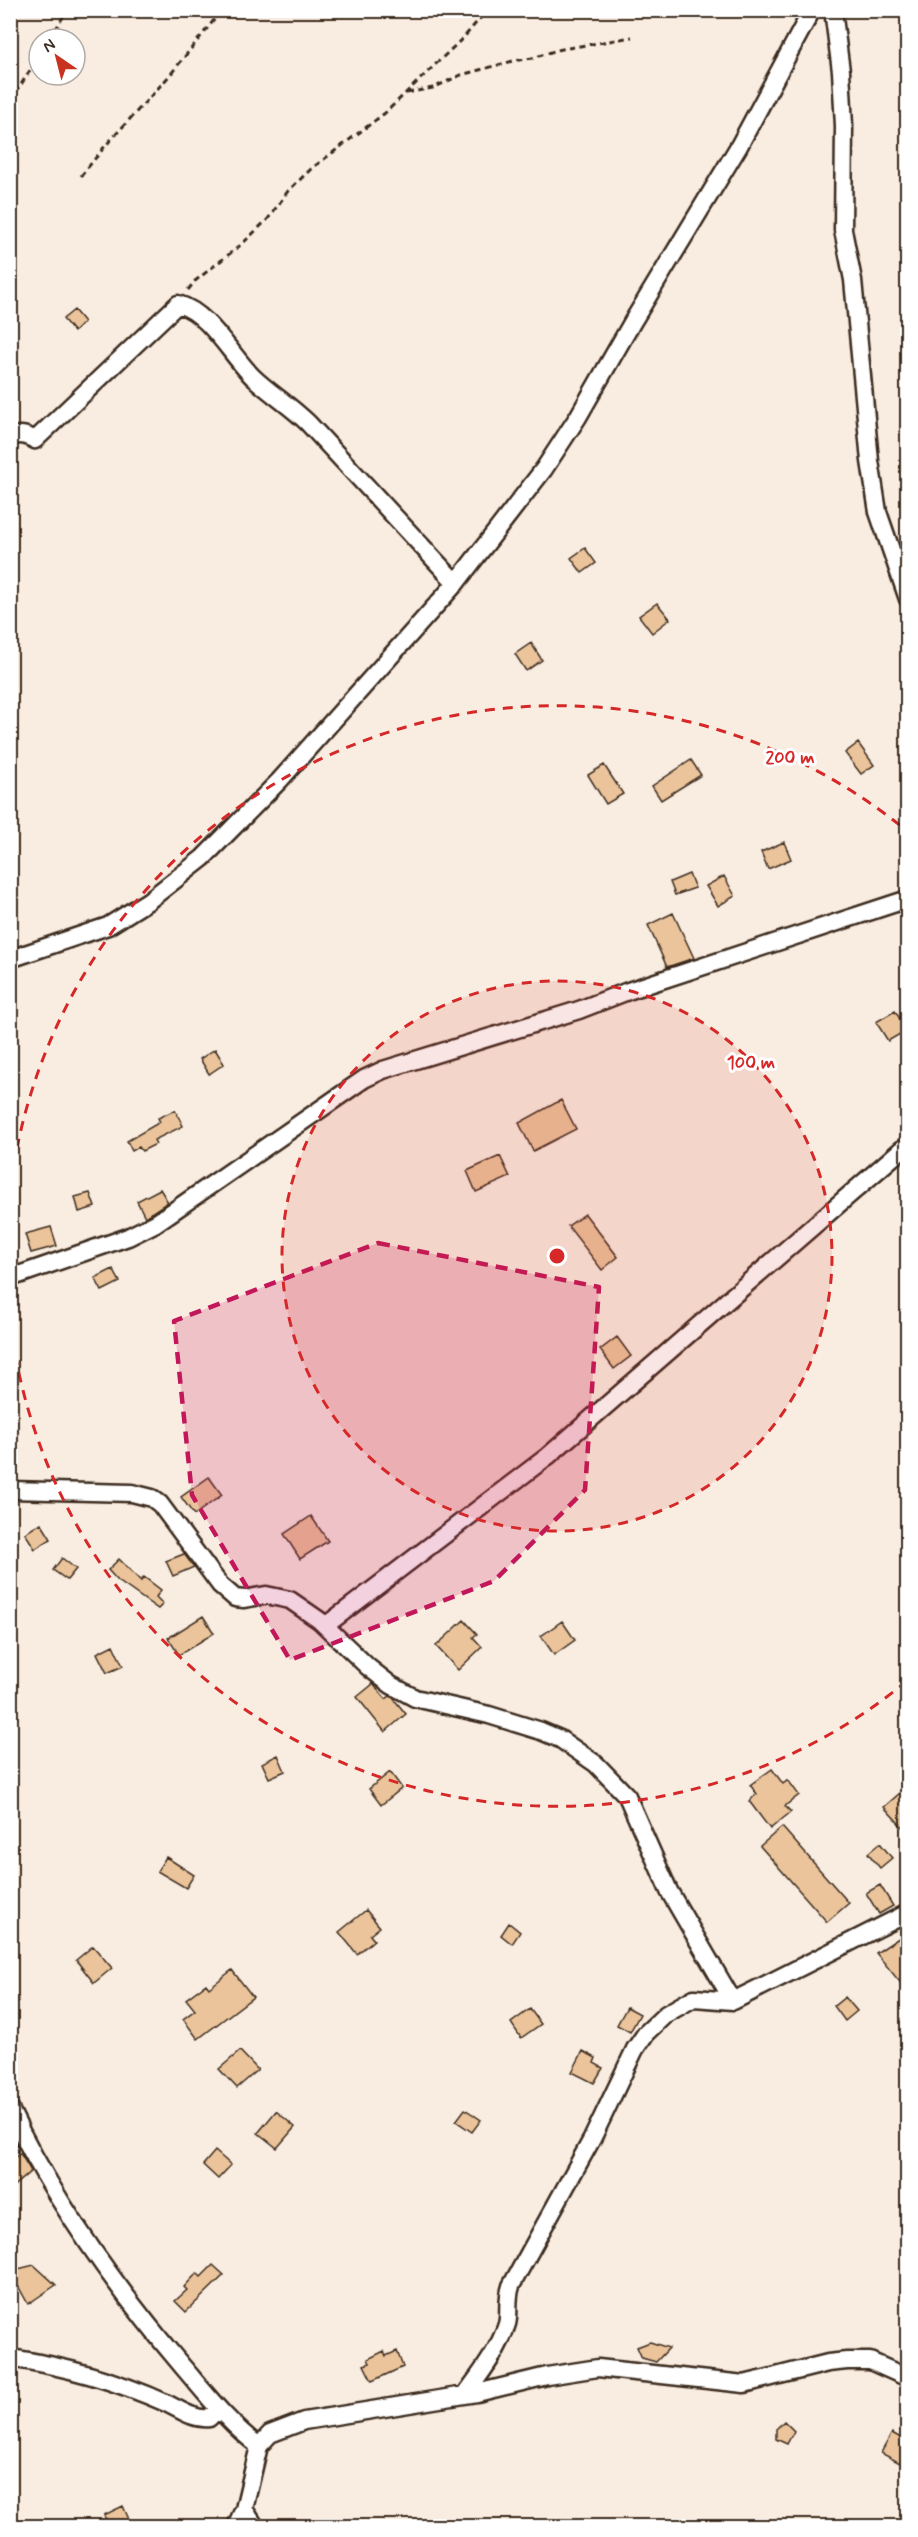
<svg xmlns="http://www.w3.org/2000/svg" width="918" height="2537" viewBox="0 0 918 2537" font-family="Mynerve,sans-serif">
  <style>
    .building { fill: #ebc49b; stroke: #3b2a1e; stroke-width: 1.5 }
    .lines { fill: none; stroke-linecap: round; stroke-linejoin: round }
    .street-casing { stroke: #3b2a1e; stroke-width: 21 }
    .path { stroke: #3b2a1e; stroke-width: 3; stroke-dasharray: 6 4.5; stroke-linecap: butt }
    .street { stroke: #fff; stroke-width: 16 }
    .marked { fill: #c2185b; fill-opacity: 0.2; stroke: #c2185b; stroke-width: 4.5; stroke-dasharray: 12 8; stroke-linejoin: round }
    .ring { fill: none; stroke: #d62828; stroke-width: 3; stroke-dasharray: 10 8 }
    .centre { fill: #d62828; stroke: #fff; stroke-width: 3 }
    .ring-label { font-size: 18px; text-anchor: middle; font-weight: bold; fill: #d62828; stroke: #fff; stroke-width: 6; stroke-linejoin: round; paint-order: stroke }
  </style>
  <rect width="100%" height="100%" fill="#f9ede1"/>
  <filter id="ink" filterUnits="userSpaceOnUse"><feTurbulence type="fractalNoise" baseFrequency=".0167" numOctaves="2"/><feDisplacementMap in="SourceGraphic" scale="12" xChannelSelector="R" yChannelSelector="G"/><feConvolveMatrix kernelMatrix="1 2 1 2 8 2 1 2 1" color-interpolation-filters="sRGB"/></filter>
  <g filter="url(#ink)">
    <path class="building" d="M74,310L84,322L74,332L63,319Z
      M585,548L596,563L582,573L571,558Z
      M657,603L670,619L652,633L639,616Z
      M531,643L542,660L526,671L515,654Z
      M858,743L874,765L861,774L845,753Z
      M691,760L701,775L661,800L652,786Z
      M604,765L623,794L606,804L588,775Z
      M784,842L791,859L768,869L761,852Z
      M689,874L695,888L675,895L670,882Z
      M724,876L735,896L718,906L706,886Z
      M673,913L694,958L667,967L648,925Z
      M895,1011L907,1030L888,1041L876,1022Z
      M215,1049L224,1064L209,1074L200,1059Z
      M561,1100L576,1129L533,1151L519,1123Z
      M175,1110L183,1126L154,1140L156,1144L142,1151L139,1147L132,1151L127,1141L160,1122L158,1118Z
      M500,1156L510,1177L476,1192L467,1171Z
      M160,1189L168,1202L145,1217L137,1201Z
      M90,1193L95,1207L79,1212L75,1197Z
      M585,1214L618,1257L602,1270L568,1226Z
      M51,1227L57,1246L31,1253L25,1234Z
      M113,1269L120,1282L102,1291L95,1278Z
      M617,1337L631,1356L614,1369L600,1350Z
      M209,1477L222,1495L194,1515L181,1497Z
      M311,1516L328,1541L300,1559L284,1534Z
      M41,1523L51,1539L35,1549L25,1533Z
      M184,1554L194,1567L173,1576L166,1561Z
      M62,1558L76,1569L67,1580L53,1570Z
      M119,1559L141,1581L144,1577L161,1590L156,1597L163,1604L158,1609L118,1581L108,1570Z
      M203,1616L214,1633L179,1655L168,1638Z
      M464,1620L477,1634L473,1637L482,1647L458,1670L436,1646Z
      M562,1621L575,1640L554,1655L541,1636Z
      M113,1645L123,1666L107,1673L97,1653Z
      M373,1684L386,1699L390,1696L393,1698L406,1714L385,1732L357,1697Z
      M278,1755L285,1771L269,1778L262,1763Z
      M772,1769L783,1784L788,1780L799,1795L785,1806L791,1812L770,1829L749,1801L757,1794L750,1785Z
      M390,1772L402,1788L381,1805L369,1789Z
      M908,1786V1833L884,1807Z
      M782,1827L849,1903L827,1922L760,1846Z
      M880,1843L892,1858L880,1868L868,1853Z
      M166,1857L194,1875L186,1888L157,1871Z
      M880,1885L893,1906L879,1914L866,1893Z
      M366,1910L380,1927L370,1935L374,1940L357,1954L339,1932Z
      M509,1923L520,1932L512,1944L501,1935Z
      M908,1932V1992L876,1953Z
      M93,1946L112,1968L94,1983L76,1960Z
      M232,1970L253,1997L198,2039L183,2019L195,2010L186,1999L206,1984L209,1988Z
      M845,1997L857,2011L845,2021L834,2006Z
      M627,2007L640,2014L630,2032L617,2025Z
      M530,2009L541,2024L521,2038L511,2023Z
      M240,2051L258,2070L237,2088L219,2069Z
      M583,2051L596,2058L594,2063L603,2068L594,2083L572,2072Z
      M465,2109L481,2120L472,2132L456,2121Z
      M276,2111L295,2127L277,2148L258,2133Z
      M215,2151L231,2165L218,2179L203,2165Z
      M20,2153L31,2171L10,2189V2162Z
      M34,2265L56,2285L28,2304L10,2271Z
      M213,2265L224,2275L186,2312L175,2301L187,2290L184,2287L197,2273L201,2277Z
      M650,2342L669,2348L656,2362L642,2358L637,2347Z
      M384,2351L386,2356L397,2351L403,2367L372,2381L364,2365L370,2363L368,2359Z
      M784,2421L794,2431L787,2444L776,2439V2429Z
      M892,2433L908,2442V2449L900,2463L881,2453Z
      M123,2506L132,2526H109L104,2515Z"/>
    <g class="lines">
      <g class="street-casing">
        <path id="street" d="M833,10L841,71L844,126L843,230L853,280L870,461L878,512L908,599
          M10,438C20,433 26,435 35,440L178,304C210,313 231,356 254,378C271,394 291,406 308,423L456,583
          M10,959L108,926L148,901L203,858L280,780L456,583L544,469L578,417L633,321L739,146L812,10
          M10,1278L128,1237L156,1223L364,1079L383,1070L579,1010L628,991L908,899
          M10,1490L132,1493L152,1498L160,1504L220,1585L235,1598L244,1599L266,1595L290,1600L319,1620L368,1667L391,1685L415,1698L489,1715L541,1731L560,1739L596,1764L627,1796L669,1891L733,2001
          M325,1626L548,1456L908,1144
          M10,2109C54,2202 116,2288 183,2367C207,2395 229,2424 259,2446
          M10,2358C64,2366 117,2381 166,2403C179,2409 194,2420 209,2418L218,2409
          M465,2395C481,2373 499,2350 507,2324C510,2314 506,2301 511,2286L592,2139L635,2049L646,2033L666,2014L694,1998L733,2001L908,1913
          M244,2509L255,2526
          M236,2526L244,2509L259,2446L270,2434L304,2421L477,2393L547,2376L598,2368L744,2384L828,2363L847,2361H870L908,2378"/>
      </g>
      <path class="path" d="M50,39L67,10
        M407,93L433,88L461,75L513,61L533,58L557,50L632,37
        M10,102L39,56
        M81,176L106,145L170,75L222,10
        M188,290L195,281L242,244L268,219L288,191L311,169L385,113L465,36L487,10"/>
      <use href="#street" class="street"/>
    </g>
  </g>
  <path class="marked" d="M378,1243L599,1287L585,1490L494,1581L290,1660L192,1495L174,1321Z"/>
  <circle cx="557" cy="1256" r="275" fill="#d62828" fill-opacity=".12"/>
  <g class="ring">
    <circle cx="557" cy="1256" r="275"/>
    <path d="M907 1681A551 551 0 0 1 11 1328M11 1184A551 551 0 0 1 907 831"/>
  </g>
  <circle cx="557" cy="1256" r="9" class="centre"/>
  <g class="ring-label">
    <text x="790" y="763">200 m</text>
    <text x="751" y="1068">100 m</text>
  </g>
  <rect width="918" height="2537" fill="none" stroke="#fff" stroke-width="36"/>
  <rect x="18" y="18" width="882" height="2501" fill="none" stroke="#3b2a1e" stroke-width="2" filter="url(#ink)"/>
  <g transform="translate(57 57) rotate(325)"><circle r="28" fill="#ffffff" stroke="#b1aaa5" stroke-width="1.5"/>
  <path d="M0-4.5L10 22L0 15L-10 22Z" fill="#c8321e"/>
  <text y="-9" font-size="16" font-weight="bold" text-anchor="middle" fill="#3b2a1e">N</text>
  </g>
</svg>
